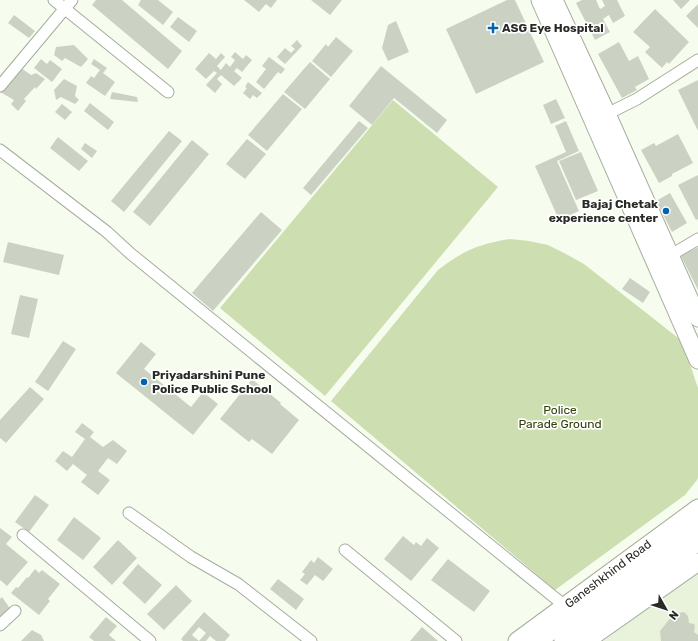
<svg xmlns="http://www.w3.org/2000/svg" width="698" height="641" viewBox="0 0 698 641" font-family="Rubik,sans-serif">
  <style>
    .built { fill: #e9f2db }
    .green { fill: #cddeb0 }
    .building { fill: #ccd2c3; fill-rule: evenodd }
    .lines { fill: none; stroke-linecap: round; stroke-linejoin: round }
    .minor-casing { stroke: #a6ac9e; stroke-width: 13 }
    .primary-casing { stroke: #a6ac9e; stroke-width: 19 }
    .minor { stroke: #fff; stroke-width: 11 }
    .primary { stroke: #fff; stroke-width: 17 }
    .poi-dot { fill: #0064b0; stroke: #fff; stroke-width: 1.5 }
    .labels { text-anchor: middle; stroke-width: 3.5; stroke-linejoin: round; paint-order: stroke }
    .poi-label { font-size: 12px; font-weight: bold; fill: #282b25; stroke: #fff; text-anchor: start }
    .park-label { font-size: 12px; fill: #2f3f05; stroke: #fff }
    .street-label { font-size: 12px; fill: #282b25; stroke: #fff }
  </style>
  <rect width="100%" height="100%" fill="#f7fdee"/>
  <path class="built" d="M698,572V641H603Z"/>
  <path class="green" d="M393,100L498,187L325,396L220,308Z
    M510,239L529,241L548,245L566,254L584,264L682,341L698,388V477L697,480L685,495L555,590L331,401L438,270C463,251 478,244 510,239Z"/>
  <path class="building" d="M96,0H122L182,51L168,69L92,5Z
    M141,0H158L173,12L163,25L138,5Z
    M244,0H277L271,8L266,4L259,12Z
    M311,0H342L330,15Z
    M507,0H515L544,62L476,94L446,29Z
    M582,0H596L600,9L605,6L602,0H617L625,16L613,23L609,15L603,19L610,32L595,40L576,3Z
    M673,0H690L681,9Z
    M698,4V28L686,16Z
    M655,9L689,42L669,64L667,62L662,68L645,52L650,47L633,32Z
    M14,15L35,31L29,38L8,23Z
    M178,17L197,31L189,42L170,27Z
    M396,21L409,52L388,61L382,48L388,25Z
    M336,37L353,51L331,77L312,61L326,44L328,47Z
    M297,40L302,46L285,64L277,57L285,48L291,53L295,49L291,46Z
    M619,42L629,61L638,56L649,79L635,87L637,90L622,98L598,54Z
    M74,45L88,59L81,67L65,58L62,61L54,55L56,47Z
    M235,52L243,59L246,55L252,60L242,72L237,68L234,71L242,78L234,86L221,75L217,79L222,84L215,93L206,85L217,73L214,71L206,79L195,69L209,53L216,59L221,53L225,57L217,66L221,70L226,63L230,67L235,60L231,57Z
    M269,57L285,69L281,74L278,72L264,89L256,82L266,69L262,66Z
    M41,59L47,64L50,60L62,69L52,82L34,68Z
    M94,59L107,68L103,73L115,82L105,96L86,83L91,76L94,78L100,70L91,64Z
    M310,62L330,79L305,109L284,92Z
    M381,66L447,120L437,133L394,98L372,125L349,106Z
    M21,68L31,75L36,73L45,79L36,89L35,87L24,99L26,101L18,111L11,104L14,100L0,92Z
    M64,79L77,86L75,96L79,100L75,104L61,97L56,100L54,90Z
    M698,80V131L678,90Z
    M248,82L262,93L257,98L253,95L250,99L243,93L247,88L245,87Z
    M112,92L137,97L138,102L110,99Z
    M283,94L302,109L267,151L248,135Z
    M556,99L565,118L551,124L543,105Z
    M90,103L114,122L108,130L84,111Z
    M62,104L72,112L65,120L55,112Z
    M359,121L368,128L311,195L303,188Z
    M566,121L579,151L557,161L579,211L559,220L535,166L566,152L555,126Z
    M169,131L182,141L124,212L111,201Z
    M678,134L693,163L672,174V176L659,183L641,150L654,143L656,146Z
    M58,137L88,161L79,171L50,148Z
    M247,139L266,154L245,179L226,164Z
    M192,140L209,154L150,226L133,212Z
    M85,143L97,151L92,158L81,149Z
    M581,152L598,191L576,200L559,161Z
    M698,175V219L696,220L678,185Z
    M670,193L687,223L672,232L656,201Z
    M261,212L282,230L213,311L192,293Z
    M8,242L64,255L59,275L3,262Z
    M698,247V290L681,256Z
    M630,278L650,292L643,303L622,289Z
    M20,295L38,299L29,338L11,334Z
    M63,341L76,349L48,391L35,382Z
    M141,342L156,354L144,369L191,407L203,392L218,404L193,435L116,373Z
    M252,379L281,403L280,404L299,420L272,454L252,439L249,442L220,419Z
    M30,387L44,399L6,443L0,438V420Z
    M82,423L94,432L90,437L103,447L113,440L127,451L117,464L108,458L98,471L110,480L98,495L81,482L87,475L73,464L67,471L55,461L63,451L72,457L85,439L75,432Z
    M35,495L49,505L29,532L15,522Z
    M74,517L101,538L83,560L57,540Z
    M0,528L12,537L6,544L28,562L7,586L0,580Z
    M403,536L414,545L416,542L421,546L427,538L439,548L411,581L384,559Z
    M118,540L137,558L112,585L93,567Z
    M318,557L333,569L323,581L315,575L307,585L300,580L305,574L302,572L311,560L314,563Z
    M448,559L490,591L474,612L431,580Z
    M138,564L162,585L145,604L122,583Z
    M35,569L39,573L42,570L60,584L48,599L50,601L39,615L11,593L16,587L18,588L27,577L28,578Z
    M278,579L304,599L296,610L270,589Z
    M176,585L192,601L164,630L147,614Z
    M2,597L11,610L0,618V599Z
    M676,611L679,613L684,612L688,616L689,623L694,624L695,626L694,632L698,635V641H661L660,631Z
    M204,612L230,635L225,641H216L210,636L206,641H183L181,639ZM199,627L206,633L199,641L192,635Z
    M106,617L117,626L109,635L116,641H94L89,637Z
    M422,627L438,641H410Z
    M32,630L41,635L44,641H21Z"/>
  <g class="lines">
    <g class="minor-casing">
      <path id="minor" d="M54,0L168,92
        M0,86L72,0
        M607,114L637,99L698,60
        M0,150L107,232L131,254L565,606
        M671,255L698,239
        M129,513L191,557L238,584L311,641
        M23,535L150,641
        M345,550L456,641
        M0,625L15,611"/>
    </g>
    <g class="primary-casing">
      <path id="primary" d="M540,0L698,360
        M554,0L607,114L698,318
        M517,641L698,508
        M538,641L607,590L698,524
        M563,641L698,542
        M586,641L698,562"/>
    </g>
    <use href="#minor" class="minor"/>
    <use href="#primary" class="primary"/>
  </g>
  <g class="poi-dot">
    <path d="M491 22h4v4h4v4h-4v4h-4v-4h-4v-4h4z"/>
    <circle cx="666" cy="211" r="4"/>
    <circle cx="144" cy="382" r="4"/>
  </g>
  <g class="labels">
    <g class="poi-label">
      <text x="502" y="32">ASG Eye Hospital</text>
      <text x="658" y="208" text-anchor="end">Bajaj Chetak<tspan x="658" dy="14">experience center</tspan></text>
      <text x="152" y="379">Priyadarshini Pune<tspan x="152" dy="14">Police Public School</tspan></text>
    </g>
    <g class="park-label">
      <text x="560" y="414">Police<tspan x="560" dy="14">Parade Ground</tspan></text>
    </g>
    <g class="street-label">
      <text transform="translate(608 574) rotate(-37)" y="4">Ganeshkhind Road</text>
    </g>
  </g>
  <g transform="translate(666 609) rotate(129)" stroke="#ffffff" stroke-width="3" paint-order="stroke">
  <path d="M0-3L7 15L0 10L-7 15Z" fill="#282b25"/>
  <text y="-6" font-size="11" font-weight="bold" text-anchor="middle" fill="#282b25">N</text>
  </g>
</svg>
